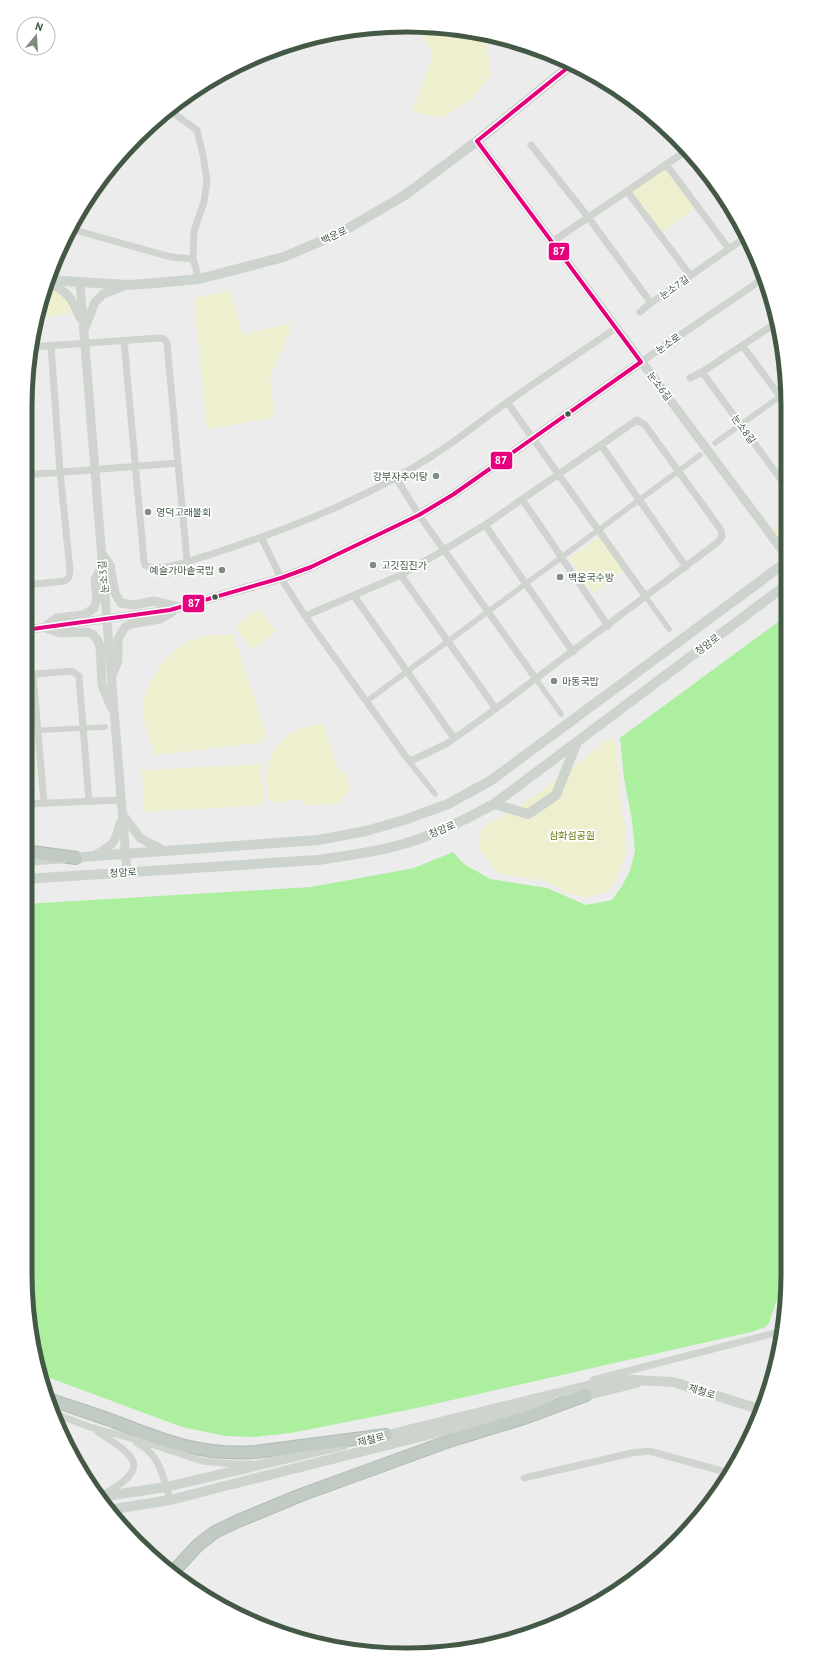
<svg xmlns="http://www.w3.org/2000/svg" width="813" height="1680" viewBox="0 0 813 1680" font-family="'PT Sans','Noto Sans KR',sans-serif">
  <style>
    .green { fill: #eeefce }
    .water { fill: #abef9f }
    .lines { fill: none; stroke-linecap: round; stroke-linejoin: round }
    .trunk-casing { stroke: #b0bcb3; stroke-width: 14 }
    .pedestrian { stroke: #cfd4cf; stroke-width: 5.5 }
    .minor { stroke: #cfd4cf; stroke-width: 7 }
    .tertiary { stroke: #cfd4cf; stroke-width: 9 }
    .secondary { stroke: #cdd4ce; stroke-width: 10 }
    .trunk { stroke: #c2cbc3; stroke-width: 12 }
    .bus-1-casing { stroke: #fff; stroke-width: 7 }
    .bus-1 { stroke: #e5007d; stroke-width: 4 }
    .bus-dot { fill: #435945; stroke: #fff; stroke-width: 1.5 }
    .poi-dot { fill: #7e8c80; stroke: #fff; stroke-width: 1.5 }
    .labels { text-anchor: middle; stroke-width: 3.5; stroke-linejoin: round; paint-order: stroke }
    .street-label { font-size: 10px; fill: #435945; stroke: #fff }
    .poi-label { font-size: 10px; fill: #435945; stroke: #fff; text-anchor: start }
    .park-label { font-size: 10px; fill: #6d7d10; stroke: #fff }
    .rim { fill: none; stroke: #435945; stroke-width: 5 }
    .line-badge { stroke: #fff; stroke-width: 1.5 }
    .badge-label { font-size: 11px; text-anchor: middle; font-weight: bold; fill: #fff }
  </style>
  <rect width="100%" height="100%" fill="#edeced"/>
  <path class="green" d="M417,26L485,34L491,75L473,98L442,118L412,112L433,55Z
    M666,164L697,206L660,235L627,191Z
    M230,290L242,335L289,323L290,331L270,376L274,418L207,429L194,298Z
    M45,291L62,293L71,306V313L37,318Z
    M785,520V543L780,547L769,532Z
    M600,537L624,571L593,593L569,558Z
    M259,609L276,632L252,649L235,626Z
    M233,634L267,735L259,743L157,755C151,743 144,729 143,715C141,685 168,648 196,638C208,634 220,635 233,634Z
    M323,724L340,774L347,772L350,790L338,804L304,805L303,799L271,803C256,762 279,726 323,724Z
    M34,735L37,775L25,776V736Z
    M610,738L617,746L620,800L625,828V857L616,880L606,893L587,897L565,893L549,882L497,873L478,846L482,828C528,804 569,770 610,738Z
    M261,764L264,805L144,812L142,770Z"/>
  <path class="water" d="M786,616L788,1267L769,1323L765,1327L751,1332L417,1408L291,1433L254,1437L225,1436L182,1427L42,1375L25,1273V904L311,887L414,868L453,852L464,864L490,879L547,888L586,905L612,900L622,886L630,871L635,851L632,820L624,778L620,738Z"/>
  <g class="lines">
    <g class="trunk-casing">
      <path id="trunk" d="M25,851L76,858
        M46,1398C68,1406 91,1413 113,1421C161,1440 201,1456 255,1452L386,1435
        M172,1573L198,1545L215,1532L238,1521L301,1495L452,1440L527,1417L586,1395"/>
    </g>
    <path class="pedestrian" d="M715,443L785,393
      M646,597L669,629
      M536,679L561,714
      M367,701L700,455
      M25,731L105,727
      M407,759L435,794"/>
    <path class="minor" d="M169,110L197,130L203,155L207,181L204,202L194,231L193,259L199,279
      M531,145L588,217L651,303L746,237
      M666,164L729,249
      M627,191L690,275
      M71,229L171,257L193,259
      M552,242L686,151
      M640,312L651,303
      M124,341L144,561L145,565C158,574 194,559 209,555C286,530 364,500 432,456C458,440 482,420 506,403C542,377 580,353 616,328
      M742,345L785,403
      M31,347L159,338L164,339L167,343L187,561
      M641,362L764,278
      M702,372L785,485
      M690,378L702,372L776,323
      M507,402L646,597
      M601,445L686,567
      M25,475L178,463
      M395,476L419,515L536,679
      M522,499L608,626
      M485,525L573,652
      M261,537L281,578L305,616L407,758L413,760L446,744L479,721L718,542L722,537L721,530L645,425L637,420L485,525L444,550L401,575L305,616
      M401,575L496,709
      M25,585L65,581L69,577L70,570L60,471L51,346
      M354,596L454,738
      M33,674L44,803
      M25,675L72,671L79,676L89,801
      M25,804L121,800
      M593,1380L775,1333L783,1328
      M55,1414L90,1427L148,1443L202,1461L232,1464H253
      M98,1432C136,1457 152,1467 104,1494
      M137,1443C160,1454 163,1477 170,1500
      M524,1478L632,1453L649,1451L726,1472"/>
    <path class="tertiary" d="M477,141L785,554
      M47,282C68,292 71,296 80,318
      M80,283L127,872
      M85,328L95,302L103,294L127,285
      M102,554L110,565L115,593L121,603L134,605L154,601L179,607
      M46,626L57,618L84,615L94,608L97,598L95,580L102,566
      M46,628L60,633L87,632L92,634L97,639L100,646L102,685L111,707
      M25,630L170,610L281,578L311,567L419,515L454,494L641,362
      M112,675L118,661V639L125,627L131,624L160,619L172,612
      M123,815L140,838L165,851
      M92,857C112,845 115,846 120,823"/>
    <path class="secondary" d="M48,280L128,285L156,283L199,279L284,257L342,232L405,195L477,141L571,65
      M494,804L528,814L556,795L577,742
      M25,861L318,840L366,831L404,820L448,804L490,781L785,563
      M25,879L317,860C344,856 370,853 396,846C431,837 463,821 494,804L786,585
      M578,1397L637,1383
      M379,1437L615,1379L673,1382L762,1410
      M99,1497L166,1487L344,1445
      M108,1510L170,1500L549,1404"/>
    <use href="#trunk" class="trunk"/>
    <g class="bus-1-casing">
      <path id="bus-1" d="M477,141L641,362
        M477,141L571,65
        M25,630L170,610L281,578L311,567L419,515L454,494L641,362"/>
    </g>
    <use href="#bus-1" class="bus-1"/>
  </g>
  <g class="bus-dot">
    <circle cx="568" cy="414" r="3.5"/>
    <circle cx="215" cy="597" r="3.5"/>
  </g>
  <g class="poi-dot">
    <circle cx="436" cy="476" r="4"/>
    <circle cx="148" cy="512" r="4"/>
    <circle cx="373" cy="565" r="4"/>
    <circle cx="222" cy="570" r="4"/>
    <circle cx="560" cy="577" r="4"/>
    <circle cx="554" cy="681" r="4"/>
  </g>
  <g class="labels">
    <g class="street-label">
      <text transform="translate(334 235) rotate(-25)" y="4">백운로</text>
      <text transform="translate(674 287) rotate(-35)" y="4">눈소7길</text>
      <text transform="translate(668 343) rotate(-35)" y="4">눈소로</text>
      <text transform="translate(660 386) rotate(53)" y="4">눈소6길</text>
      <text transform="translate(744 429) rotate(54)" y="4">눈소8길</text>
      <text transform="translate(103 577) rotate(-95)" y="4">눈소3길</text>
      <text transform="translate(707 644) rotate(-37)" y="4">청암로</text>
      <text transform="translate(442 829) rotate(-23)" y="4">청암로</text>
      <text transform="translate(123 872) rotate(-4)" y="4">청암로</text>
      <text transform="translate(702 1391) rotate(17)" y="4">제철로</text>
      <text transform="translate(371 1439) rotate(-14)" y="4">제철로</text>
    </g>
    <g class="poi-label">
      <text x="428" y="480" text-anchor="end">강부자추어탕</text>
      <text x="156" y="516">영덕고래불회</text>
      <text x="381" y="569">고깃집진가</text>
      <text x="214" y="574" text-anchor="end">예슬가마솥국밥</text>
      <text x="568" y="581">백운국수방</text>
      <text x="562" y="685">마동국밥</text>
    </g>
    <g class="park-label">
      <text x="572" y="839">삼화섬공원</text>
    </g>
  </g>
  <path d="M0 0H813V1680H0ZM406 32H407A374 374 0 0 1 781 406V1274A374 374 0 0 1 407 1648H406A374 374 0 0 1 32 1274V406A374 374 0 0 1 406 32Z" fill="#fff" fill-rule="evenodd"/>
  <path class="rim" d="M406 32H407A374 374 0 0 1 781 406V1274A374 374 0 0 1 407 1648H406A374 374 0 0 1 32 1274V406A374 374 0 0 1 406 32Z"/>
  <g class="line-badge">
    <rect x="548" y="242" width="22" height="19" rx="4" fill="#e5007d"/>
    <rect x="490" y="451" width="23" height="19" rx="4" fill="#e5007d"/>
    <rect x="182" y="594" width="23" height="19" rx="4" fill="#e5007d"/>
  </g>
  <g class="badge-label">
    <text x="559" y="255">87</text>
    <text x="501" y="464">87</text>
    <text x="194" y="607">87</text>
  </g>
  <g transform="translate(36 36) rotate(18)"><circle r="19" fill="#ffffff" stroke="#b4bdb5"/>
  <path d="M0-3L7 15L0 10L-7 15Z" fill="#7e8c80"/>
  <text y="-6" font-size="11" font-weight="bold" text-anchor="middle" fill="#435945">N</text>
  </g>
</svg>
